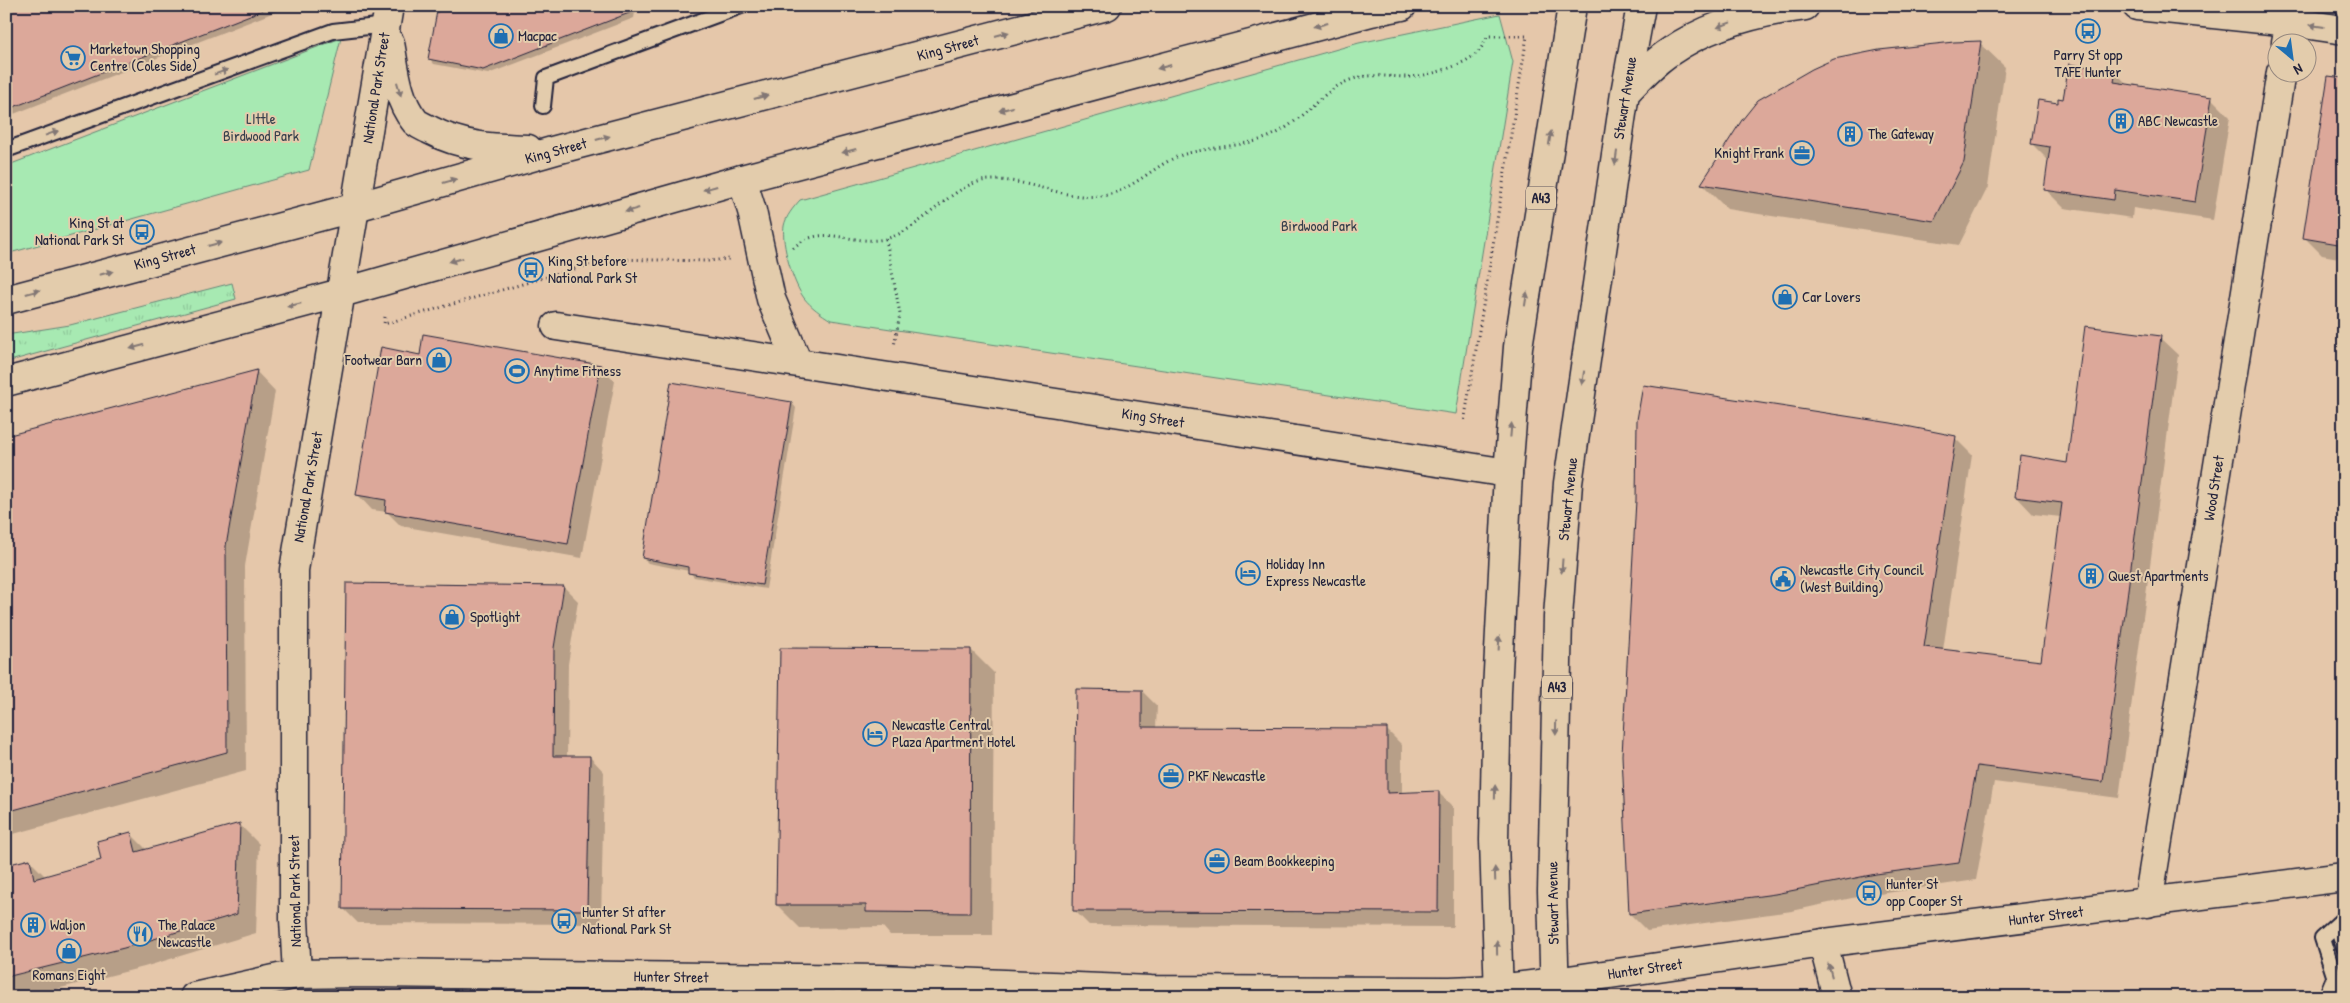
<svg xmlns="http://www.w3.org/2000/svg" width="2350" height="1003" viewBox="0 0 2350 1003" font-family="'Patrick Hand',sans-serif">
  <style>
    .grass { fill: url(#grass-tufts); stroke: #648676 }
    .green { fill: #a7e9b2; stroke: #648676 }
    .shadow { fill: #0003 }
    .building { fill: #dca89a; stroke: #22223b }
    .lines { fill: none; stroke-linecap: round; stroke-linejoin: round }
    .lane-casing { stroke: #22223b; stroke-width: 18 }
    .street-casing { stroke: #22223b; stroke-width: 31 }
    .secondary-casing { stroke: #22223b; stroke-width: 31 }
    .primary-casing { stroke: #22223b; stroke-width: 31 }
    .highway-casing { stroke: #22223b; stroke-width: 31 }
    .path { stroke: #22223b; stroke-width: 3; stroke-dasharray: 1 4; stroke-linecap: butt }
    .lane { stroke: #e3ccac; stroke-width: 14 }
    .street { stroke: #e3ccac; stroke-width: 28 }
    .secondary { stroke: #e3ccac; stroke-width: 28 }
    .primary { stroke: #e3ccac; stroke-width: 28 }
    .highway { stroke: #e3ccac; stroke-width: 28 }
    .oneway { fill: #827774 }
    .labels { text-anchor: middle; stroke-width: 4; stroke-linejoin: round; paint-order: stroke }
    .shield { fill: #e3ccac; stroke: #5c555d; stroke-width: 1 }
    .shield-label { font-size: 14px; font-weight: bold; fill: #22223b }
    .poi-label { font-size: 15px; fill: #22223b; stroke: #e3ccac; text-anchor: start }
    .street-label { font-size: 15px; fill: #22223b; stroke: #e3ccac }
    .park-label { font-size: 15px; fill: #36404d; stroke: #e3ccac }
  </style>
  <defs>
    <pattern id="grass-tufts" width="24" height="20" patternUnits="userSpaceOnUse" patternTransform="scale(1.25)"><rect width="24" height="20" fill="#a7e9b2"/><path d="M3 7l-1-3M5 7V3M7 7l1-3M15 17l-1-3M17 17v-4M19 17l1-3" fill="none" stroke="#8fc89a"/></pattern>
  </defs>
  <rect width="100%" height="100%" fill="#e5c7aa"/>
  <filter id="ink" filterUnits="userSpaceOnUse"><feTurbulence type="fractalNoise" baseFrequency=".02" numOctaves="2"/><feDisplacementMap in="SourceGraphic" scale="10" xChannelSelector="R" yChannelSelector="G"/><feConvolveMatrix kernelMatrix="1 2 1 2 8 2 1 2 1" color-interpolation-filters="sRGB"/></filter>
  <g filter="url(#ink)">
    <path class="grass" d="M232,283L236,299L6,362V335L70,325Z"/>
    <path class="green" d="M1500,14L1513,62L1456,414L831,320C821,314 811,307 804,298C793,283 781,244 784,226C786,216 793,208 800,200L1359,43Z
      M341,38L309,170L6,254V166Z"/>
    <path class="shadow" d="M6,6H290L6,117Z
      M636,6L634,18L488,74L434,64L430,59Z
      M1980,43L2005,67L1988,187L1959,245L1727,209L1702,184Z
      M2115,72L2129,86L2211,98L2230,117L2213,220L2133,208L2132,218L2064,208L2045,189L2049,161L2032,144L2059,105Z
      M2340,77L2344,78V259L2322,255L2304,237L2327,88Z
      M2160,338L2178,355L2119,798L1994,782L1976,880L1852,898L1792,911L1647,931L1630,914L1955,438L1972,455L1943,650L2042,662L2061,517L2033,514L2016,496L2068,465Z
      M600,366L615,381L582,558L401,526L387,512L372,510L358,495Z
      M256,371L275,391L245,566L246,771L6,836V437Z
      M792,403L796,408L766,589L694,577L689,571L648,563L643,558Z
      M348,584L564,587L578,601L568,664L567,757H590L604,772L601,924L358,923L343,908Z
      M971,650L994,673L992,935H890L883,927L800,928L777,905Z
      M1142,691L1157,706L1156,728L1387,730L1402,745V794L1438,792L1453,807V927L1089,925L1074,910Z
      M240,825L259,844L256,933L144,967L25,997H6V866L29,860L46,877L102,861L130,833L147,850Z"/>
    <path class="building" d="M6,6H268V8L6,110Z
      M438,6H641L642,8L483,70L428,59Z
      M1981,41L1964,162L1934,221L1701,184L1742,120L1758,100L1812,69L1834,59L1879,50L1954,42Z
      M2069,64L2116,71L2114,82L2212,97L2195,202L2115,190L2114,200L2044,190L2050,147L2031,144L2038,100L2058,103V98L2063,99Z
      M2328,76L2344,78V245L2303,238Z
      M2085,326L2161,336L2103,782L1977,766L1959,863L1876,874L1775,894L1629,914L1622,755L1636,500L1637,420L1643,385L1891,423L1956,436L1924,647L2041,661L2062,503L2015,497L2020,455L2067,463Z
      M423,334L601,365L568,544L385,512L386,500L356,495L381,347L420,355Z
      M257,370L226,546L227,752L6,812V436Z
      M671,382L792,402L762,585L688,573V567L642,558Z
      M346,583L564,586L554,648L553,756H590L587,910L342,909Z
      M780,648L971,649L970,913L866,912V905H776Z
      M1076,689L1142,690V727L1387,728V793L1439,791L1438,912L1073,911Z
      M240,823L237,914L124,948L6,977V865L30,859L34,879L101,860L97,841L131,832L136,852Z"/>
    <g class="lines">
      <g class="lane-casing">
        <path id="lane" d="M543,106L546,78L741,6
          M6,150L333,31L386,25
          M2344,929L2340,935L2344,947
          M2326,997L2334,978
          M2341,997L2322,938L2344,918"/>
      </g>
      <g class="street-casing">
        <path id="street" d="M2286,42L2290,22
          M742,179L752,211L771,299L798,363L1508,473
          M556,326L798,363
          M2148,903L2281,72
          M1823,943L1837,997"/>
      </g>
      <g class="secondary-casing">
        <path id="secondary" d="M390,43C395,69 397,99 414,120C417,125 425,127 430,130C462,147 493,148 528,149
          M6,300L356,207L556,150L1107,6
          M6,382L341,293L742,179L1371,12L1402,6
          M297,974L294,919V570L389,6
          M194,997L297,974L366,973L881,979L1151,990L1450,991L1498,989"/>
      </g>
      <g class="primary-casing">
        <path id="primary" d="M1555,982L1823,943L2344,877"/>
      </g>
      <g class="highway-casing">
        <path id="highway" d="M2137,6L2290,22L2344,30
          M1625,93C1639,78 1654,62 1671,51C1710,24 1758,12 1805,6
          M1498,989L1555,982
          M1499,997L1494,840L1497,691L1508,473L1518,347L1572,6
          M1555,997L1552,891L1558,617L1568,483L1625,93L1641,6"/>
      </g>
      <path class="path" d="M886,239L900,314L894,346
        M793,248C822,222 851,246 885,239C924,230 952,181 990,180C1027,178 1063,200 1100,196C1131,193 1156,163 1182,155C1209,146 1250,147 1275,134C1304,120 1322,89 1353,79C1371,73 1389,77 1407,77C1426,77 1464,66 1478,52C1482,48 1485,40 1488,36H1527L1464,423
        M385,317L384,324L609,259L708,261L729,259
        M51,997L61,994"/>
      <use href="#lane" class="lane"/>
      <use href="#street" class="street"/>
      <use href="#secondary" class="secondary"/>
      <use href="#primary" class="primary"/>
      <use href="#highway" class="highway"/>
    </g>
    <defs><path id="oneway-solid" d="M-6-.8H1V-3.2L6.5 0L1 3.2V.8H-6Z" transform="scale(1.25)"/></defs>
    <g class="oneway">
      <use href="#oneway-solid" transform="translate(1321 25) rotate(165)"/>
      <use href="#oneway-solid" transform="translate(1724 25) rotate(159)"/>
      <use href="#oneway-solid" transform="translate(2317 26) rotate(-172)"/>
      <use href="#oneway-solid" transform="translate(1002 34) rotate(-15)"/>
      <use href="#oneway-solid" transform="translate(1164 67) rotate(165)"/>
      <use href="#oneway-solid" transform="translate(221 72) rotate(-20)"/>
      <use href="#oneway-solid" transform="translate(399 89) rotate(74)"/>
      <use href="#oneway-solid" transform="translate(761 97) rotate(-15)"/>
      <use href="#oneway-solid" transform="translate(1006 109) rotate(165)"/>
      <use href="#oneway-solid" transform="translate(52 133) rotate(-20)"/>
      <use href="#oneway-solid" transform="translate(603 138) rotate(-15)"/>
      <use href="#oneway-solid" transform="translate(1550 138) rotate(-81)"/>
      <use href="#oneway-solid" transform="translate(849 151) rotate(165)"/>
      <use href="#oneway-solid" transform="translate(1616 158) rotate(98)"/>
      <use href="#oneway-solid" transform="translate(450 181) rotate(-16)"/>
      <use href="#oneway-solid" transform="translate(710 188) rotate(164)"/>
      <use href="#oneway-solid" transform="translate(632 210) rotate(164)"/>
      <use href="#oneway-solid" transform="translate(215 244) rotate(-15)"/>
      <use href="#oneway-solid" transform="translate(456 260) rotate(164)"/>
      <use href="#oneway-solid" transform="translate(106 273) rotate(-15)"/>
      <use href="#oneway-solid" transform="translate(33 292) rotate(-15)"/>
      <use href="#oneway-solid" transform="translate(1526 299) rotate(-81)"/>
      <use href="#oneway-solid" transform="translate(294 305) rotate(166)"/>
      <use href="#oneway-solid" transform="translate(137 347) rotate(165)"/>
      <use href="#oneway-solid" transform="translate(1583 378) rotate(99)"/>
      <use href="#oneway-solid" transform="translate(1511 430) rotate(-85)"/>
      <use href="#oneway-solid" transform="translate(1562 566) rotate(94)"/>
      <use href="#oneway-solid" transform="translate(1499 643) rotate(-87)"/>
      <use href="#oneway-solid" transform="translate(1556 728) rotate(91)"/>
      <use href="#oneway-solid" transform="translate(1495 792) rotate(-89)"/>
      <use href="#oneway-solid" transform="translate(1495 874) rotate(-92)"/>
      <use href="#oneway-solid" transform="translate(1497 948) rotate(-91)"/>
      <use href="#oneway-solid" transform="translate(1830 970) rotate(-105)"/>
    </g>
  </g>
  <defs>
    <g id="bus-ring" transform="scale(1.25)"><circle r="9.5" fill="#e3ccac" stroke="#1f6fb2" stroke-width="1.5"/><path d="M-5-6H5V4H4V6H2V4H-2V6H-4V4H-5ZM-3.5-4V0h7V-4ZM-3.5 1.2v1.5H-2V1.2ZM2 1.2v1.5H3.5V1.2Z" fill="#1f6fb2"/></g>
    <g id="shop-ring" transform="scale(1.25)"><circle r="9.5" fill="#e3ccac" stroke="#1f6fb2" stroke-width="1.5"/><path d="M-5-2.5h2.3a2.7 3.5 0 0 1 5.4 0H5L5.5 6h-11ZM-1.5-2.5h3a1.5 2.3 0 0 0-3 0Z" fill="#1f6fb2"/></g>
    <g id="supermarket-ring" transform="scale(1.25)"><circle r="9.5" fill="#e3ccac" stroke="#1f6fb2" stroke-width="1.5"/><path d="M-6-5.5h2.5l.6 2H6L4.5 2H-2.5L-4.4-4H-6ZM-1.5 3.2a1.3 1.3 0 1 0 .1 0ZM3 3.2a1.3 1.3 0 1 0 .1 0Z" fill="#1f6fb2"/></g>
    <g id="building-ring" transform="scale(1.25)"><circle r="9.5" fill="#e3ccac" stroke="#1f6fb2" stroke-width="1.5"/><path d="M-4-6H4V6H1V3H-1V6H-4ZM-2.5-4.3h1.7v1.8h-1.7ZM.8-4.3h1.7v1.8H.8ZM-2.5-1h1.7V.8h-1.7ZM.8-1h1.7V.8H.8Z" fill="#1f6fb2"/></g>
    <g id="office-ring" transform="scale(1.25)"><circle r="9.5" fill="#e3ccac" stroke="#1f6fb2" stroke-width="1.5"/><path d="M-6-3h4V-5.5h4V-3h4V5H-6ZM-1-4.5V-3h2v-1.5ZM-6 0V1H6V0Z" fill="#1f6fb2"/></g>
    <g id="stadium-ring" transform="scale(1.25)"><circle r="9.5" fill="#e3ccac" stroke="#1f6fb2" stroke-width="1.5"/><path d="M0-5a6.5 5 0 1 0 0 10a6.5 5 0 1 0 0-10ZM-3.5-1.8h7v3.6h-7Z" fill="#1f6fb2"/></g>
    <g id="hotel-ring" transform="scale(1.25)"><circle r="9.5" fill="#e3ccac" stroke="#1f6fb2" stroke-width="1.5"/><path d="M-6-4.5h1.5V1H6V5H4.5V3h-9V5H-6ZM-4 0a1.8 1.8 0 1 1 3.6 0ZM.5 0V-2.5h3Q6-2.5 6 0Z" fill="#1f6fb2"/></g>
    <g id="civic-ring" transform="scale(1.25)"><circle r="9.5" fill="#e3ccac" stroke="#1f6fb2" stroke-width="1.5"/><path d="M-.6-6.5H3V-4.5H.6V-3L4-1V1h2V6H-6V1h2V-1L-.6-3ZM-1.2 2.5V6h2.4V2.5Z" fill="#1f6fb2"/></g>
    <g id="restaurant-ring" transform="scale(1.25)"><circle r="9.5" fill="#e3ccac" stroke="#1f6fb2" stroke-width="1.5"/><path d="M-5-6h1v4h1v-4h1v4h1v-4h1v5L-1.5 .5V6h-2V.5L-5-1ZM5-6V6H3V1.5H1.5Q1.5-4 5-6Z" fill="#1f6fb2"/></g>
  </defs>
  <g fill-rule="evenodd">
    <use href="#bus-ring" x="2088" y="31"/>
    <use href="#shop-ring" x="501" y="36"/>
    <use href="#supermarket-ring" x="73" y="58"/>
    <use href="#building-ring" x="2121" y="121"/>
    <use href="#building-ring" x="1850" y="134"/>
    <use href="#office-ring" x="1802" y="153"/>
    <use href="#bus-ring" x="142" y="232"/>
    <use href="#bus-ring" x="531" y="270"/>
    <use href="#shop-ring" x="1785" y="297"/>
    <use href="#shop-ring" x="439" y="360"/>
    <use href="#stadium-ring" x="517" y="371"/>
    <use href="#hotel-ring" x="1248" y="573"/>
    <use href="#building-ring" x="2091" y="576"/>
    <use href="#civic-ring" x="1783" y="579"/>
    <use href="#shop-ring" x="452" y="617"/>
    <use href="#hotel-ring" x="875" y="734"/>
    <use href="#office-ring" x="1171" y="776"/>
    <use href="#office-ring" x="1217" y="861"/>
    <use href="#bus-ring" x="1869" y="893"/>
    <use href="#bus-ring" x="564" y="921"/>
    <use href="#building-ring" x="33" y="925"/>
    <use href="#restaurant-ring" x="140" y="934"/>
    <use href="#shop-ring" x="69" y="951"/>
  </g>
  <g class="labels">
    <g class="shield">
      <rect x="1526" y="186.5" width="30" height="23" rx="4"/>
      <rect x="1542" y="675.5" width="30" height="23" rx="4"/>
    </g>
    <g class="shield-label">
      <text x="1541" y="203">A43</text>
      <text x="1557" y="692">A43</text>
    </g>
    <g class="poi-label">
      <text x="518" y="41">Macpac</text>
      <text x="90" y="54">Marketown Shopping<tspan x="90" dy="17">Centre (Coles Side)</tspan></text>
      <text x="2088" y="60" text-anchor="middle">Parry St opp<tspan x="2088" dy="17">TAFE Hunter</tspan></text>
      <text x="2138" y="126">ABC Newcastle</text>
      <text x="1868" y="139">The Gateway</text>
      <text x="1784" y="158" text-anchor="end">Knight Frank</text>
      <text x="124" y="228" text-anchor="end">King St at<tspan x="124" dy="17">National Park St</tspan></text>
      <text x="548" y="266">King St before<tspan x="548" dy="17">National Park St</tspan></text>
      <text x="1802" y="302">Car Lovers</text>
      <text x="422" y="365" text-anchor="end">Footwear Barn</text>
      <text x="534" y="376">Anytime Fitness</text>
      <text x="1266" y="569">Holiday Inn<tspan x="1266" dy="17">Express Newcastle</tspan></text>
      <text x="1800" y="575">Newcastle City Council<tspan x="1800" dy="17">(West Building)</tspan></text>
      <text x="2108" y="581">Quest Apartments</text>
      <text x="470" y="622">Spotlight</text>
      <text x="892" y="730">Newcastle Central<tspan x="892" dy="17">Plaza Apartment Hotel</tspan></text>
      <text x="1188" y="781">PKF Newcastle</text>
      <text x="1234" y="866">Beam Bookkeeping</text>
      <text x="1886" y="889">Hunter St<tspan x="1886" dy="17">opp Cooper St</tspan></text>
      <text x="582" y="917">Hunter St after<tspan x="582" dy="17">National Park St</tspan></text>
      <text x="50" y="930">Waljon</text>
      <text x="158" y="930">The Palace<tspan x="158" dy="17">Newcastle</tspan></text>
      <text x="69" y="980" text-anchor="middle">Romans Eight</text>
    </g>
    <g class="street-label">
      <text transform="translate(948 48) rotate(-15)" y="5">King Street</text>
      <text transform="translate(376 88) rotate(-81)" y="5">National Park Street</text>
      <text transform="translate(1625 98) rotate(-81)" y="5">Stewart Avenue</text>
      <text transform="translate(556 151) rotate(-15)" y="5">King Street</text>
      <text transform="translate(165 257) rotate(-15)" y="5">King Street</text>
      <text transform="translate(1153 418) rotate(9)" y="5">King Street</text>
      <text transform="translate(308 487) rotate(-80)" y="5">National Park Street</text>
      <text transform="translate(2214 488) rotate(-81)" y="5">Wood Street</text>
      <text transform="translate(1568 499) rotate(-84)" y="5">Stewart Avenue</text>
      <text transform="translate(295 891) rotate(-91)" y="5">National Park Street</text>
      <text transform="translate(1553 903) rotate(-91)" y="5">Stewart Avenue</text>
      <text transform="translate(2046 916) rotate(-7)" y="5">Hunter Street</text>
      <text transform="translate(1645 969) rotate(-8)" y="5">Hunter Street</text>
      <text transform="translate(671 977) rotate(1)" y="5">Hunter Street</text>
    </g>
    <g class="park-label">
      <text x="261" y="124">LIttle<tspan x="261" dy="17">Birdwood Park</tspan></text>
      <text x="1319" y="231">Birdwood Park</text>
    </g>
  </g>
  <rect width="2350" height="1003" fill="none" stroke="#e3ccac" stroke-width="25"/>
  <rect x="12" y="12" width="2325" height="978" fill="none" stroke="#22223b" stroke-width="2" filter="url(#ink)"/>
  <g transform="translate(2292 58) rotate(151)"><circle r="24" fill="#e3ccac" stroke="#96887f"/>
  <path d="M0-4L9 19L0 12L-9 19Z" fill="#1f6fb2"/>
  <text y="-8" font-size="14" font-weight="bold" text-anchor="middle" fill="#22223b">N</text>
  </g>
</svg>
